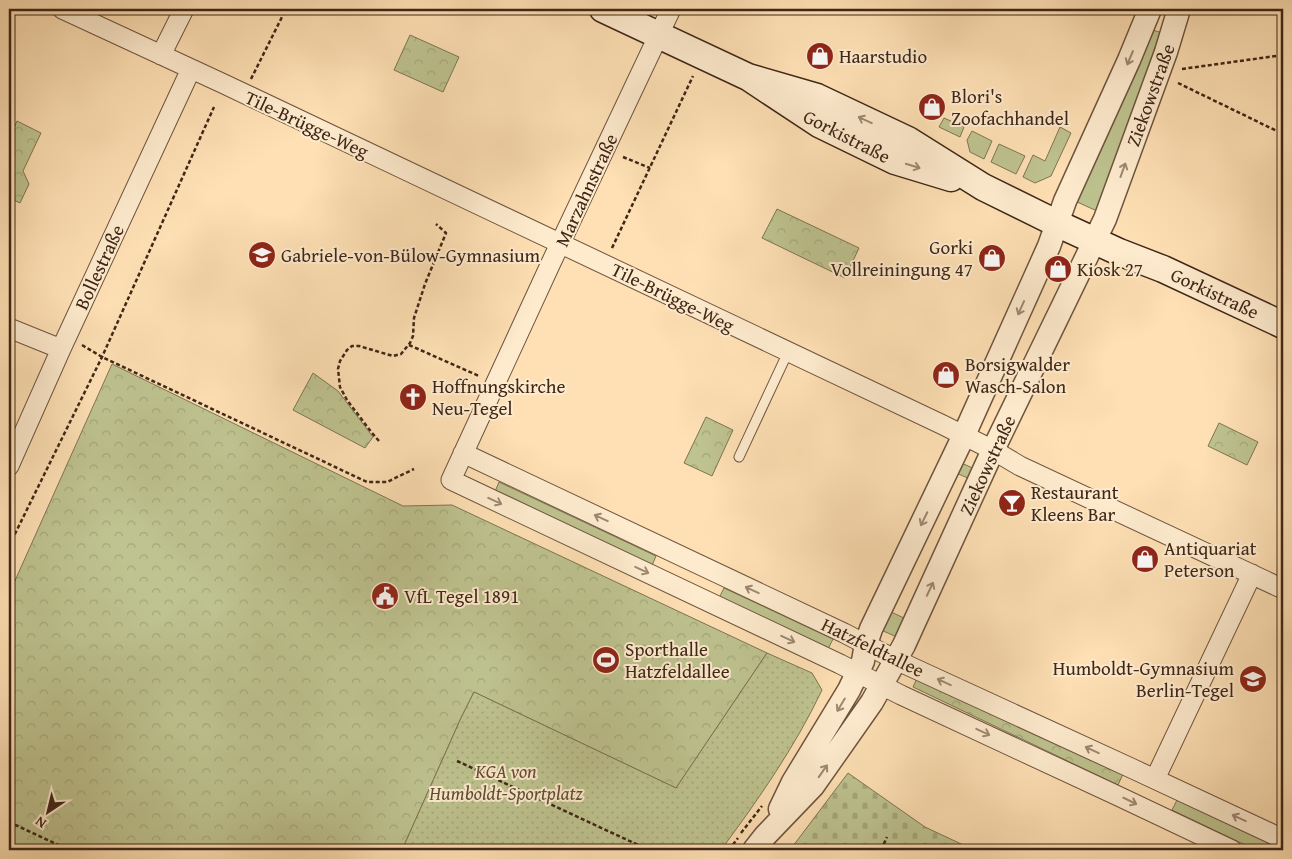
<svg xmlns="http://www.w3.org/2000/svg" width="1292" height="859" viewBox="0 0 1292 859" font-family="'Gentium Book Plus',serif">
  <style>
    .grass { fill: #bec38f; stroke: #7e7453 }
    .forest { fill: url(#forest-crowns); stroke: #7e7453 }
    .cemetery { fill: url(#cemetery-stones); stroke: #7e7453 }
    .garden { fill: url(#garden-dots); stroke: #7e7453 }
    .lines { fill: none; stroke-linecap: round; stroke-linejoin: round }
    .service-casing { stroke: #6f543e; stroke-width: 11 }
    .minor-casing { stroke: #6f543e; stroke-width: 21 }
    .tertiary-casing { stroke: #6f543e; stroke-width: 25 }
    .secondary-casing { stroke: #3f2617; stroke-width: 29 }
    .path { stroke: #3f2617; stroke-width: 2.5; stroke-dasharray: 4 2.5; stroke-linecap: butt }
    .service { stroke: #feebce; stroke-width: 9 }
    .minor { stroke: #feebce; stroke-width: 19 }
    .tertiary { stroke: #feebce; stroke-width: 22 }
    .secondary { stroke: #feebce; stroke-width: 26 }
    .oneway { stroke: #9e8872 }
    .labels { text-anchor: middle; stroke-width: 4; stroke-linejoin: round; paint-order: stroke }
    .poi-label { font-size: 19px; fill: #3f2617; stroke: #feebce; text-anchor: start }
    .street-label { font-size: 19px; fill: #3f2617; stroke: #feebce }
    .park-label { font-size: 19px; font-style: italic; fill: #5f4d35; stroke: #feebce }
  </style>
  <defs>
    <pattern id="forest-crowns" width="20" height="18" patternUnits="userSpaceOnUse" patternTransform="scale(1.25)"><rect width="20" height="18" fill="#bec38f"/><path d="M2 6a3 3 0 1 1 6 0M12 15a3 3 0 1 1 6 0" fill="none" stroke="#a4a77b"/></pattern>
    <pattern id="cemetery-stones" width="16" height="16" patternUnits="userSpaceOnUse" patternTransform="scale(1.25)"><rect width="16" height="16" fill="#bec38f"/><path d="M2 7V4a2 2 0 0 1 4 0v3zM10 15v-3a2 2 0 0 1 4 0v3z" fill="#a4a77b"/></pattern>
    <pattern id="garden-dots" width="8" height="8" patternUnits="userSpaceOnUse" patternTransform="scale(1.25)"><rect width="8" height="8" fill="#bec38f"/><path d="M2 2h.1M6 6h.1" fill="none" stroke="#a4a77b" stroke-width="1.8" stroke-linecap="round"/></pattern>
  </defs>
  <rect width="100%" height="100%" fill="#fee0b4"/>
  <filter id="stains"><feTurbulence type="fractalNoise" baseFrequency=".004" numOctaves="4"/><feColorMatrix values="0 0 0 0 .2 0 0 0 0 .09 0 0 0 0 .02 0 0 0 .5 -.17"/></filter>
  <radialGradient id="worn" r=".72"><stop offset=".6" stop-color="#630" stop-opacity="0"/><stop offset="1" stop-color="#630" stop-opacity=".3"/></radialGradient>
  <path class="grass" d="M1150,29L1165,34L1097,211L1075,201Z
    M944,118L964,127L960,137L939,127Z
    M1060,127L1071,133L1051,176L1035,183L1023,177L1033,155L1045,161Z
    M972,131L992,141L984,159L970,152L967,140Z
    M999,144L1025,156L1016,174L991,162Z
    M959,462L975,469L970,479L954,472Z
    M499,482L656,556L651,568L494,494Z
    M724,588L833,639L827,651L718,600Z
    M889,611L906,619L897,637L881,630Z
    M1178,798L1283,848V850H1256L1172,810Z"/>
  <path class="forest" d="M410,35L459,57L443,92L394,70Z
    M17,121L41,133L23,171L29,184L20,203L9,198V140Z
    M777,209L859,248L845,278L762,238Z
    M112,364L403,506L452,505L767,653L676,788L474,692L461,718L402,850H27L9,842V594Z
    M313,373L338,391L373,437L365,448L293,410Z
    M706,417L733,430L712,476L684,463Z
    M1219,423L1258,442L1247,465L1208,446Z
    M918,676L1123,774L1118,785L913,687Z"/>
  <path class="cemetery" d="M848,773L925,827L974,850H790Z"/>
  <path class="garden" d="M767,653L812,673L822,690C795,747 758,800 721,850H402L461,718L474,692L676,788Z"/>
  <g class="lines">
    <g class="service-casing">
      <path id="service" d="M739,457L788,352"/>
    </g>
    <g class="minor-casing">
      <path id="minor" d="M62,9L224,84L943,425L993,450L1020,466L1283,589
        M671,9L550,265L451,480L840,664L901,695L1118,796L1232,850
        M161,55L184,9
        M9,328L61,349
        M463,453L844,633L896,660L1131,768L1283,839
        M9,466L61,349L191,69
        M1155,779L1252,574"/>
    </g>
    <g class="tertiary-casing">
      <path id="tertiary" d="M780,809L793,782L849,690L863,661L866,644L871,629L964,435L1049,246L1065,201L1129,60L1150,9
        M754,850L765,836L813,786L872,702L904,645L993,450L1105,219L1166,52L1179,9"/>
    </g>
    <g class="secondary-casing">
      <path id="secondary" d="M603,9L748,77L819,124L895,161L951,178
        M748,77L817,97L908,140L983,187L1056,223L1119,252L1163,269L1283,325"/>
    </g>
    <path class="path" d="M1182,69L1283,55
      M251,79L286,9
      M1178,83L1283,134
      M623,157L650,168
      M612,248L693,76
      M82,345L102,357L367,482H387L414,469
      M409,345L479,376
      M379,441L372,433L347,400L340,387L338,369L340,361L347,350L352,346H359L393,356L401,354L410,343L413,336L414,318L425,284L446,233L436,224
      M9,546L102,357L214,107
      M457,761L649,850
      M9,822L69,850
      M741,833L762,806
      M729,850L738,838
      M881,850L887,837"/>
    <use href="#service" class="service"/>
    <use href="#minor" class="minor"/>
    <use href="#tertiary" class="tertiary"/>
    <use href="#secondary" class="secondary"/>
  </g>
  <defs><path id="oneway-shaft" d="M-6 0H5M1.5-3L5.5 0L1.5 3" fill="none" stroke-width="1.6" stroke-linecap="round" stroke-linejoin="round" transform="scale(1.25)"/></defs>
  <g class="oneway">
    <use href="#oneway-shaft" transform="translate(1130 58) rotate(113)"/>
    <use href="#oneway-shaft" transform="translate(865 120) rotate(-155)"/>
    <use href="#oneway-shaft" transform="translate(913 166) rotate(17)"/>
    <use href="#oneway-shaft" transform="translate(1123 170) rotate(-70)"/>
    <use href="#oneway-shaft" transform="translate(1021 308) rotate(114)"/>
    <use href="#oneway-shaft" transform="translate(495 501) rotate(25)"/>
    <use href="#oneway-shaft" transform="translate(601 518) rotate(-155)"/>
    <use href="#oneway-shaft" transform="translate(924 519) rotate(116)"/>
    <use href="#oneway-shaft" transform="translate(642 570) rotate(25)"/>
    <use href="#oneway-shaft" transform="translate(930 589) rotate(-65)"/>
    <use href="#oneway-shaft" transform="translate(752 590) rotate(-155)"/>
    <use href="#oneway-shaft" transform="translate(788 639) rotate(25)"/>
    <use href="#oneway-shaft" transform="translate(944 682) rotate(-155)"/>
    <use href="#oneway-shaft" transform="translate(841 705) rotate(121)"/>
    <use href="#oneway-shaft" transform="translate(983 732) rotate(25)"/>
    <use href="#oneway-shaft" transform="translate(1092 750) rotate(-155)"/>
    <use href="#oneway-shaft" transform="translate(823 771) rotate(-55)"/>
    <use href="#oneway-shaft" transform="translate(1130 801) rotate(26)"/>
    <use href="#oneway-shaft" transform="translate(1239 818) rotate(-155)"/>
  </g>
  <defs>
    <g id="shop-disc" transform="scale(1.4375)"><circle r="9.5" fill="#8f2418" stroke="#feebce"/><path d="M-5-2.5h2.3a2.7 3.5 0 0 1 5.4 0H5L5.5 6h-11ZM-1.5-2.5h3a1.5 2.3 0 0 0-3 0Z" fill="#fff"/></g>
    <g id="school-disc" transform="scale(1.4375)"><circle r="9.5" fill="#8f2418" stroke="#feebce"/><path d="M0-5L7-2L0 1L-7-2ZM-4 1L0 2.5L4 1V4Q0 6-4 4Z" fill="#fff"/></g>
    <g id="church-disc" transform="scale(1.4375)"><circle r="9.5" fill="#8f2418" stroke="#feebce"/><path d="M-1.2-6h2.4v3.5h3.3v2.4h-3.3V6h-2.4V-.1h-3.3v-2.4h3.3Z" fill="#fff"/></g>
    <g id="bar-disc" transform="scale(1.4375)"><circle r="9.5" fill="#8f2418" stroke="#feebce"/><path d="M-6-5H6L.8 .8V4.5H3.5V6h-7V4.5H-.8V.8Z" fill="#fff"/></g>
    <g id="civic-disc" transform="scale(1.4375)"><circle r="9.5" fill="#8f2418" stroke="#feebce"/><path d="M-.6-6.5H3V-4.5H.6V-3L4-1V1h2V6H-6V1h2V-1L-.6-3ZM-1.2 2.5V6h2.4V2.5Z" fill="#fff"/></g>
    <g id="stadium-disc" transform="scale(1.4375)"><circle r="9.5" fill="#8f2418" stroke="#feebce"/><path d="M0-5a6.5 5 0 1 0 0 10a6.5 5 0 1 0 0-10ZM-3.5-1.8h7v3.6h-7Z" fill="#fff"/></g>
  </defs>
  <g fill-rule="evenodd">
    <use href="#shop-disc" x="820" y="56"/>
    <use href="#shop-disc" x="932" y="107"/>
    <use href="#school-disc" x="262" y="255"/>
    <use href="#shop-disc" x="992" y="258"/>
    <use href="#shop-disc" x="1058" y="269"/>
    <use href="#shop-disc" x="946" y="375"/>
    <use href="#church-disc" x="413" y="397"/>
    <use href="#bar-disc" x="1012" y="503"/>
    <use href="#shop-disc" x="1145" y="559"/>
    <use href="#civic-disc" x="385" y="596"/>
    <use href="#stadium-disc" x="606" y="660"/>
    <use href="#school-disc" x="1253" y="679"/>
  </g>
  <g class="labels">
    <g class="poi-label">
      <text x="839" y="63">Haarstudio</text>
      <text x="951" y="103">Blori's<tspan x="951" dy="22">Zoofachhandel</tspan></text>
      <text x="973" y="254" text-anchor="end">Gorki<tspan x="973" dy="22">Vollreiningung 47</tspan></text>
      <text x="281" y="262">Gabriele-von-Bülow-Gymnasium</text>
      <text x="1077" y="276">Kiosk 27</text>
      <text x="965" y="371">Borsigwalder<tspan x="965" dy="22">Wasch-Salon</tspan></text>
      <text x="432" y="393">Hoffnungskirche<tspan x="432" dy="22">Neu-Tegel</tspan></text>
      <text x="1031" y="499">Restaurant<tspan x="1031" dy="22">Kleens Bar</tspan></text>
      <text x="1164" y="555">Antiquariat<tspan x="1164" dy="22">Peterson</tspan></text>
      <text x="404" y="603">VfL Tegel 1891</text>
      <text x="625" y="656">Sporthalle<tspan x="625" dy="22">Hatzfeldallee</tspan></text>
      <text x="1234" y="675" text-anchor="end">Humboldt-Gymnasium<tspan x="1234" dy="22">Berlin-Tegel</tspan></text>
    </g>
    <g class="street-label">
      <text transform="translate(1150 95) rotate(-70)" y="7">Ziekowstraße</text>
      <text transform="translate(307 124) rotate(25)" y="7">Tile-Brügge-Weg</text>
      <text transform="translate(847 136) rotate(27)" y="7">Gorkistraße</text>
      <text transform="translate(586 190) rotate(-65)" y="7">Marzahnstraße</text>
      <text transform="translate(99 267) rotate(-65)" y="7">Bollestraße</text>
      <text transform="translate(1215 293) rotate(25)" y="7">Gorkistraße</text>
      <text transform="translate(673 297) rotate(26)" y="7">Tile-Brügge-Weg</text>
      <text transform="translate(987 465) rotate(-65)" y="7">Ziekowstraße</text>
      <text transform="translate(873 647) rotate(26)" y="7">Hatzfeldtallee</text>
    </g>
    <g class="park-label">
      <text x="506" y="778">KGA von<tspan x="506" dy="22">Humboldt-Sportplatz</tspan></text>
    </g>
  </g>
  <rect width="1292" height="859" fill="none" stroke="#fee0b4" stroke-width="30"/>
  <rect x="10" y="10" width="1272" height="839" fill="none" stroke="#3f2617" stroke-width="2.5"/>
  <rect x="15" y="15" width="1262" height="829" fill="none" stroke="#3f2617"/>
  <g transform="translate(48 812) rotate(215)" stroke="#feebce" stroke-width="4" paint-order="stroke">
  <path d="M0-4L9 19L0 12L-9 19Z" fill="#3f2617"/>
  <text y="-8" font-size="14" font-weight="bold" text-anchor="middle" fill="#3f2617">N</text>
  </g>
  <rect width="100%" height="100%" filter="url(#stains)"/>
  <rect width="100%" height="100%" fill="url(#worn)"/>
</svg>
